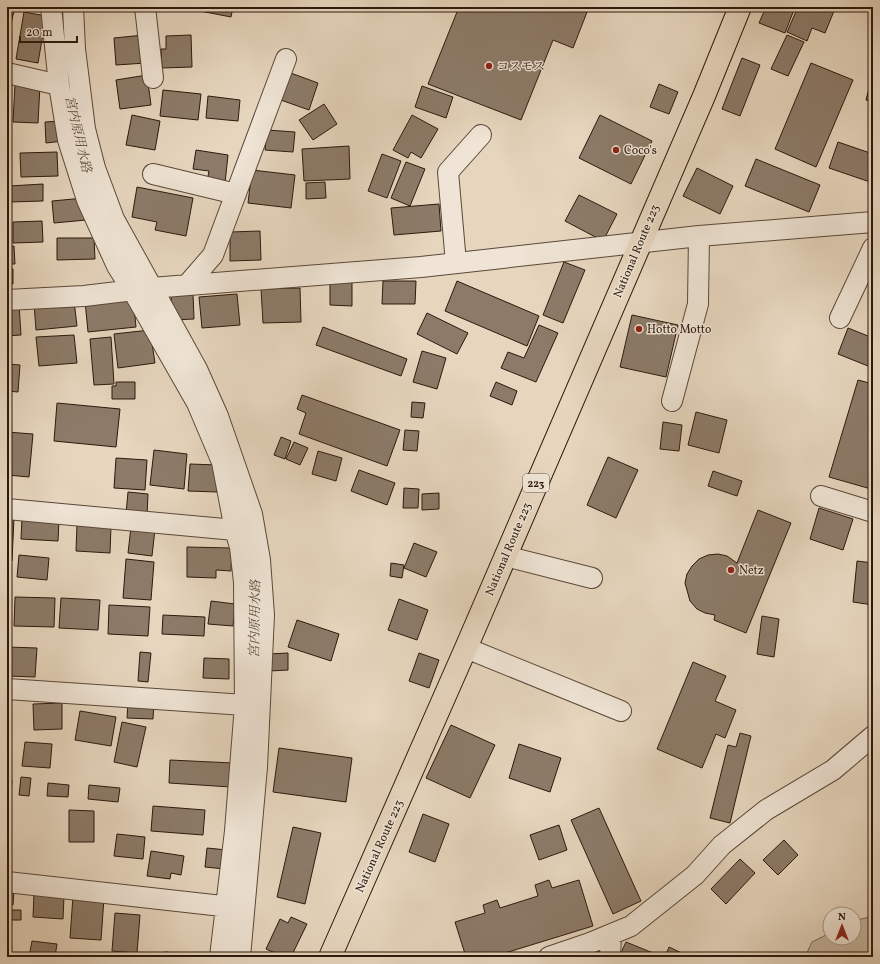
<svg xmlns="http://www.w3.org/2000/svg" width="880" height="964" viewBox="0 0 880 964" font-family="Vollkorn,'Noto Serif JP',serif">
  <style>
    .green { fill: #c6b6a0; stroke: #786856 }
    .lines { fill: none; stroke-linecap: round; stroke-linejoin: round }
    .canal { stroke: #a69682; stroke-width: 20 }
    .building { fill: #8c7b69; stroke: #2b190d }
    .street-casing { stroke: #5a4839; stroke-width: 22 }
    .highway-casing { stroke: #2b190d; stroke-width: 24 }
    .street { stroke: #efe4d5; stroke-width: 20 }
    .highway { stroke: #e6d6be; stroke-width: 22 }
    .poi-dot { fill: #8f2418; stroke: #efe4d5; stroke-width: 1.5 }
    .labels { text-anchor: middle; stroke-width: 3; stroke-linejoin: round; paint-order: stroke }
    .shield { fill: #efe4d5; stroke: #665649; stroke-width: 1 }
    .shield-label { font-size: 11px; font-weight: bold; fill: #2b190d }
    .poi-label { font-size: 12px; fill: #2b190d; stroke: #efe4d5; text-anchor: start }
    .street-label { font-size: 12px; fill: #2b190d; stroke: #efe4d5 }
    .water-label { font-size: 13px; font-style: italic; fill: #5c4b3c; stroke: #efe4d5 }
  </style>
  <rect width="100%" height="100%" fill="#e6d6be"/>
  <filter id="stains"><feTurbulence type="fractalNoise" baseFrequency=".005" numOctaves="4"/><feColorMatrix values="0 0 0 0 .2 0 0 0 0 .09 0 0 0 0 .02 0 0 0 .5 -.17"/></filter>
  <radialGradient id="worn" r=".72"><stop offset=".6" stop-color="#630" stop-opacity="0"/><stop offset="1" stop-color="#630" stop-opacity=".3"/></radialGradient>
  <path class="green" d="M873,916V957H805L812,942L830,933V938H854V921Z"/>
  <g class="lines">
    <path class="canal" d="M62,7L66,59"/>
  </g>
  <path class="building" d="M7,7H15L13,15L7,13Z
    M173,7H190V8L174,10Z
    M201,7H233L231,17L200,11Z
    M459,7H589L573,48L553,40L521,120L428,84Z
    M766,7H795L785,33L759,23Z
    M798,7H825L834,11L825,33L812,28L807,41L787,32Z
    M24,12L46,16L38,63L16,59Z
    M7,13L13,15L9,33H7Z
    M144,35L146,63L116,65L114,38Z
    M191,35L192,67L162,68L161,49H166V36Z
    M787,35L804,42L788,76L771,69Z
    M742,58L760,65L740,116L722,109Z
    M811,63L853,80L816,167L775,149Z
    M288,72L318,83L309,110L278,99Z
    M147,75L151,105L120,109L116,80Z
    M871,80H873V102L866,100Z
    M15,84L40,85L38,123L13,122Z
    M659,84L678,92L669,114L650,107Z
    M422,86L453,97L446,118L415,107Z
    M163,90L201,94L198,120L160,116Z
    M208,96L240,100L238,121L206,118Z
    M324,104L337,124L313,140L299,120Z
    M8,112L10,138H7V113Z
    M132,115L160,121L155,150L126,145Z
    M412,115L438,129L421,158L411,152L408,158L393,150Z
    M600,115L652,141L631,184L579,158Z
    M61,121L63,141L46,143L45,122Z
    M267,130L295,132L293,152L265,150Z
    M838,142L873,154V183L829,168Z
    M349,146L350,179L304,181L302,149Z
    M196,150L228,155L225,183L207,181L209,171L193,169Z
    M57,152L58,176L21,177L20,153Z
    M382,154L401,161L387,198L368,191Z
    M756,159L820,185L809,212L745,186Z
    M406,162L425,169L410,206L391,198Z
    M697,168L733,186L720,214L683,196Z
    M252,170L295,175L291,208L248,203Z
    M325,182L326,198L306,199V183Z
    M43,184V201L9,202V186Z
    M137,187L193,198L186,236L155,230L157,222L132,217Z
    M579,195L617,214L603,241L565,221Z
    M84,198L86,220L54,223L52,201Z
    M439,204L441,231L394,235L391,208Z
    M42,221L43,242L13,243V222Z
    M260,231L261,260L230,261V232Z
    M57,238H94L95,259L57,260Z
    M14,246L15,264H7V247Z
    M564,262L585,270L563,323L543,315Z
    M7,269H13V284H7Z
    M330,280L352,281V306L330,305Z
    M383,281H416L415,304H382Z
    M457,281L539,316L527,346L445,311Z
    M300,288L301,322L263,323L261,289Z
    M193,294L194,319L172,320L171,295Z
    M237,294L240,325L202,328L199,297Z
    M133,296L136,327L88,332L85,301Z
    M74,301L77,326L36,330L34,304Z
    M19,304L21,335L7,336V305Z
    M427,313L468,333L457,354L417,334Z
    M632,315L678,325L666,377L620,367Z
    M539,325L558,333L536,382L501,368L508,352L524,358Z
    M323,327L407,359L401,376L316,345Z
    M848,328L873,338V368L838,354Z
    M150,330L155,363L118,368L114,334Z
    M74,335L77,363L39,366L36,337Z
    M111,337L114,384L94,385L90,339Z
    M422,351L446,358L437,389L413,382Z
    M7,364L20,365L18,392L7,391Z
    M858,380L873,384V483L871,489L829,477Z
    M116,382H135V399H112V386H116Z
    M496,382L517,391L512,405L490,396Z
    M302,395L400,430L387,466L299,434L306,413L297,409Z
    M412,402L425,403L423,418L411,417Z
    M57,403L120,409L116,447L54,441Z
    M696,412L727,420L719,453L688,445Z
    M663,422L682,425L679,451L660,449Z
    M405,430L419,431L417,451L403,450Z
    M7,432L33,434L29,477L7,475Z
    M281,437L291,441L285,459L274,455Z
    M294,442L308,448L300,465L286,459Z
    M154,450L187,454L184,489L150,485Z
    M318,451L342,458L336,481L312,474Z
    M608,457L638,470L616,518L587,505Z
    M116,458L147,460L145,490L114,488Z
    M190,464L218,465L217,492L188,491Z
    M359,470L395,483L387,505L351,491Z
    M713,471L742,481L737,496L708,486Z
    M404,488L419,489L418,508H403Z
    M128,492L148,494L147,516L126,514Z
    M439,493V509L422,510V494Z
    M819,508L853,519L843,550L810,539Z
    M758,510L791,523L746,633L714,620L715,615L705,613L697,609L690,601L685,583L687,574L692,566L699,559L708,555L718,554L727,556L737,563Z
    M7,518H14L12,561H7Z
    M22,518L59,520L58,541L21,539Z
    M77,525L111,526L110,553L76,551Z
    M131,527L155,529L152,556L128,553Z
    M414,543L437,552L426,577L404,568Z
    M187,547L232,548L231,571L216,570V578L187,577Z
    M19,555L49,558L47,580L17,577Z
    M126,559L154,562L151,600L123,598Z
    M857,561L873,563V605L853,602Z
    M391,563L404,565L402,578L390,576Z
    M7,567H9V583H7Z
    M15,597L55,598L54,627L14,626Z
    M61,598L100,600L98,630L59,628Z
    M399,599L428,610L417,640L388,630Z
    M211,601L235,604L233,626L208,624Z
    M109,605L150,607L148,636L108,634Z
    M163,615L205,617L204,636L162,634Z
    M762,616L779,619L774,657L757,654Z
    M297,620L339,634L331,661L288,647Z
    M7,647L37,648L35,677L7,676Z
    M140,652L151,653L148,682L138,681Z
    M288,653V670L269,671L268,654Z
    M419,653L439,660L429,688L409,681Z
    M204,658L229,659V679L203,678Z
    M693,662L726,676L715,701L736,710L725,738L716,734L702,768L657,749Z
    M62,703V729L34,730L33,704Z
    M128,703L154,704L153,719L127,718Z
    M80,711L116,717L111,746L75,740Z
    M122,722L146,727L137,767L114,762Z
    M451,725L495,745L470,798L426,778Z
    M740,733L751,736L730,823L710,818L728,745L736,747Z
    M25,742L52,744L50,768L22,766Z
    M519,744L561,758L550,792L509,778Z
    M279,748L352,758L346,802L273,792Z
    M170,760L233,763L231,787L169,783Z
    M21,777L31,778L29,796L19,795Z
    M7,780H12L10,808H7Z
    M48,783L69,785L68,797L47,796Z
    M89,785L120,788L118,802L88,799Z
    M153,806L205,810L203,835L151,831Z
    M599,808L641,901L613,914L571,820Z
    M69,810L94,811V842H69Z
    M423,814L449,824L435,862L409,852Z
    M559,825L567,850L539,860L530,835Z
    M293,827L321,833L305,904L277,897Z
    M117,834L145,837L143,859L114,856Z
    M784,840L798,855L778,875L763,860Z
    M7,842H11L10,852H7Z
    M207,848L227,850L225,869L205,867Z
    M151,851L184,856L181,875L171,873L170,879L147,876Z
    M740,859L755,873L726,904L711,889Z
    M549,880L552,888L579,880L593,926L492,957H466L455,922L485,913L483,905L497,900L500,908L538,896L535,885Z
    M7,890L14,891L13,905L7,904Z
    M34,894L64,896L63,919L33,917Z
    M73,896L104,898L101,940L70,938Z
    M8,910H21V920H7Z
    M115,913L140,915L137,953L112,951Z
    M291,917L307,924L291,957H284L266,949L280,919L288,923Z
    M7,925L9,926L7,948Z
    M32,941L57,944L55,957H29Z
    M626,942L663,957H619Z
    M669,947L686,955V957H665Z
    M165,952L215,957H164Z"/>
  <g class="lines">
    <g class="street-casing">
      <path id="street" d="M51,7L59,85L68,140L87,200L117,266L133,291L197,403L222,462L235,530L240,547L244,582L245,705L235,831L220,957
        M73,7L75,49L85,129L95,168L114,219L197,369L218,416L252,514L260,560L264,615L257,767L240,957
        M145,7L153,78
        M7,73L59,85
        M153,174L236,194
        M456,263L448,172L481,135
        M187,285L213,255L286,59
        M7,300L84,296L151,288L421,267L699,236L873,222
        M840,318L873,248
        M672,401L698,304L699,236
        M821,496L873,512
        M7,509L235,530
        M505,556L592,578
        M466,648L621,711
        M7,689L245,705
        M7,882L240,908
        M549,957L590,943L631,926L695,875L722,845L766,810L833,770L873,736
        M610,957L611,935"/>
    </g>
    <g class="highway-casing">
      <path id="highway" d="M330,957L466,648L704,96L740,7"/>
    </g>
    <use href="#street" class="street"/>
    <use href="#highway" class="highway"/>
  </g>
  <g class="poi-dot">
    <circle cx="489" cy="66" r="4"/>
    <circle cx="616" cy="150" r="4"/>
    <circle cx="639" cy="329" r="4"/>
    <circle cx="731" cy="570" r="4"/>
  </g>
  <g class="labels">
    <rect class="shield" x="523" y="474" width="26" height="18" rx="3"/>
    <g class="shield-label">
      <text x="536" y="487">223</text>
    </g>
    <g class="poi-label">
      <text x="497" y="70">コスモス</text>
      <text x="624" y="154">Coco's</text>
      <text x="647" y="333">Hotto Motto</text>
      <text x="739" y="574">Netz</text>
    </g>
    <g class="street-label">
      <text transform="translate(636 251) rotate(-67)" y="4">National Route 223</text>
      <text transform="translate(508 549) rotate(-67)" y="4">National Route 223</text>
      <text transform="translate(379 846) rotate(-66)" y="4">National Route 223</text>
    </g>
    <g class="water-label">
      <text transform="translate(79 134) rotate(77)" y="5">宮内原用水路</text>
      <text transform="translate(254 619) rotate(-89)" y="5">宮内原用水路</text>
    </g>
  </g>
  <rect width="880" height="964" fill="none" stroke="#e6d6be" stroke-width="24"/>
  <rect x="8" y="8" width="864" height="948" fill="none" stroke="#2b190d" stroke-width="2"/>
  <rect x="12" y="12" width="856" height="940" fill="none" stroke="#2b190d"/>
  <g transform="translate(842 926)"><circle r="19" fill="#efe4d5" stroke="#a19385"/>
  <path d="M0-3L7 15L0 10L-7 15Z" fill="#8f2418"/>
  <text y="-6" font-size="11" font-weight="bold" text-anchor="middle" fill="#2b190d">N</text>
  </g>
  <path d="M20 36v6h57v-6" fill="none" stroke="#2b190d" stroke-width="2"/>
  <text x="26" y="36" font-size="12" fill="#2b190d" stroke="#efe4d5" stroke-width="3" paint-order="stroke">20 m</text>
  <rect width="100%" height="100%" filter="url(#stains)"/>
  <rect width="100%" height="100%" fill="url(#worn)"/>
</svg>
